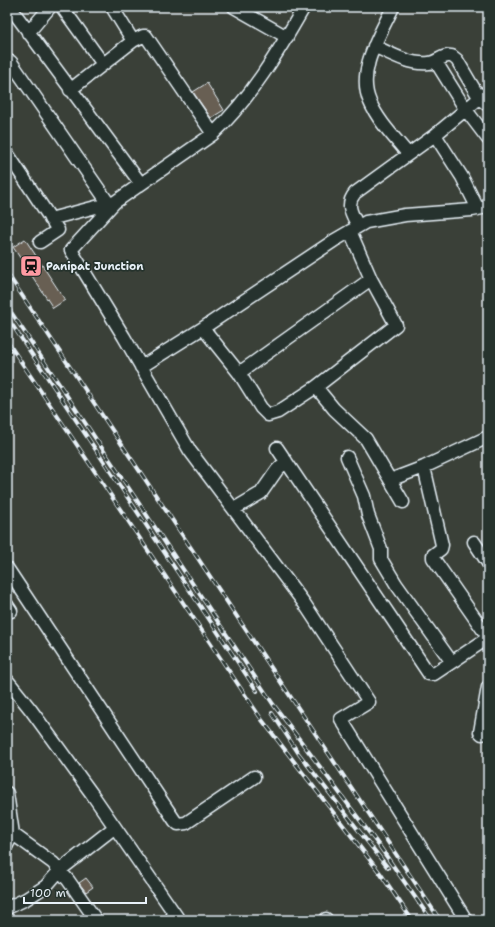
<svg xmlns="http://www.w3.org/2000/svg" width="495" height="927" viewBox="0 0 495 927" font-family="'Shantell Sans',sans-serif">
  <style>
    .building { fill: #685e52; stroke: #e8f1f8 }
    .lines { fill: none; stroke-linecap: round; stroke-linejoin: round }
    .minor-casing { stroke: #e8f1f8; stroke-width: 15 }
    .minor { stroke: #26332d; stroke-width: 12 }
    .rail-casing { stroke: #e8f1f8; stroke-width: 4 }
    .rail { stroke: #26332d; stroke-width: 2.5; stroke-dasharray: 8; stroke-linecap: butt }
    .labels { text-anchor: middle; stroke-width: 3.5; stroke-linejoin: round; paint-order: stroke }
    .poi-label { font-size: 11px; font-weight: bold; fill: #e8f1f8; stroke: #26332d; text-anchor: start }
  </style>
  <rect width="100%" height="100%" fill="#3a4038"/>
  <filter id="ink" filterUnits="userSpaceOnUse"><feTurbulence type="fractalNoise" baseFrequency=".025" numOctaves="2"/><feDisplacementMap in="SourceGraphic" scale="8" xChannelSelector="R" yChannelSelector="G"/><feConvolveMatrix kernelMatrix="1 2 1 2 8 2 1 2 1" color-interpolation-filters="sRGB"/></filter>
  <g filter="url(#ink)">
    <path class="building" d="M207,83L224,110L211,118L193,92Z
      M25,239L65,300L53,308L13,247Z
      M86,878L93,887L86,892L79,883Z"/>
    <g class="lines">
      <g class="minor-casing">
        <path id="minor" d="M10,7L141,184
          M62,7L103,64
          M112,7L133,41
          M234,7L287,37
          M304,7C279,51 250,99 213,134L115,202L71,250L124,337L190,451L304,603L369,702L341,719L466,920
          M393,7C380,35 356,71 370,102C378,121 395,138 408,154
          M28,33L50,7
          M374,46C391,54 410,65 429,63C438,62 443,54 452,56L457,60L480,99L488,105
          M11,62L109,204
          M436,62L466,110L488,139
          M70,90L133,41L143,36H146L213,134
          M435,135L462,177L478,209
          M7,153L58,230L40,242
          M50,219L115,202
          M358,226C352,214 345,205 355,193L435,135L488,91
          M203,328L239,373L261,408L268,415L278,412L316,387L396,325L371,279L350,231
          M141,367L203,328L335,240L366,222L405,215L472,210L488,207
          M239,373L371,279
          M316,387L334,409L366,439L403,502
          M277,448L429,674H434L488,638
          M347,457L364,496L368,515L381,549V559L396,584L451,661
          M424,467L442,545L441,549L433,555V558L488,637
          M390,480L424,467L488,437
          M234,509L261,493L277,470L286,461
          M474,542L488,563
          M7,568L175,821L178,824L186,823L254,777
          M7,605L11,611
          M7,680L31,710L92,794L179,920
          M488,687L480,732L482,734L488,732
          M7,793L13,834L53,863L68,880L96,920
          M7,845L13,834
          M7,908L26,899L46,886L60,870L115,827
          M326,919V920"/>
      </g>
      <use href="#minor" class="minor"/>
      <g class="rail-casing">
        <path id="rail" d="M7,273L440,920
          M7,306L273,704L380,847L431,920
          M7,317L257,691
          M7,341L262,720L380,873L412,920
          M272,713L299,754L388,868"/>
      </g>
      <use href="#rail" class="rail"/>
    </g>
  </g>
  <defs>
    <g id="station-square" transform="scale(1.15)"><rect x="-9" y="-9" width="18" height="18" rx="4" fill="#ff9aa2" stroke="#26332d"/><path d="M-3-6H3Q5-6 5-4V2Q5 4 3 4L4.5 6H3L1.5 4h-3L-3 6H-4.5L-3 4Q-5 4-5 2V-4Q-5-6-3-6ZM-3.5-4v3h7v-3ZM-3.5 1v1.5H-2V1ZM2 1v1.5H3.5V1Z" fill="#111"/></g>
  </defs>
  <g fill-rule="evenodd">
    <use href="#station-square" x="31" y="266"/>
  </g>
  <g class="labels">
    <g class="poi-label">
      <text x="46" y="270">Panipat Junction</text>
    </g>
  </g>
  <rect width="495" height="927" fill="none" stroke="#26332d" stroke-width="24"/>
  <rect x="12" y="12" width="471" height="903" fill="none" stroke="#e8f1f8" stroke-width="1.5" filter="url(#ink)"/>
  <path d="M24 897v6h122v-6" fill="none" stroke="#e8f1f8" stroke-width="2"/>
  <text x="30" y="897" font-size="12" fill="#e8f1f8" stroke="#26332d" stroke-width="3" paint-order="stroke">100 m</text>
</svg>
